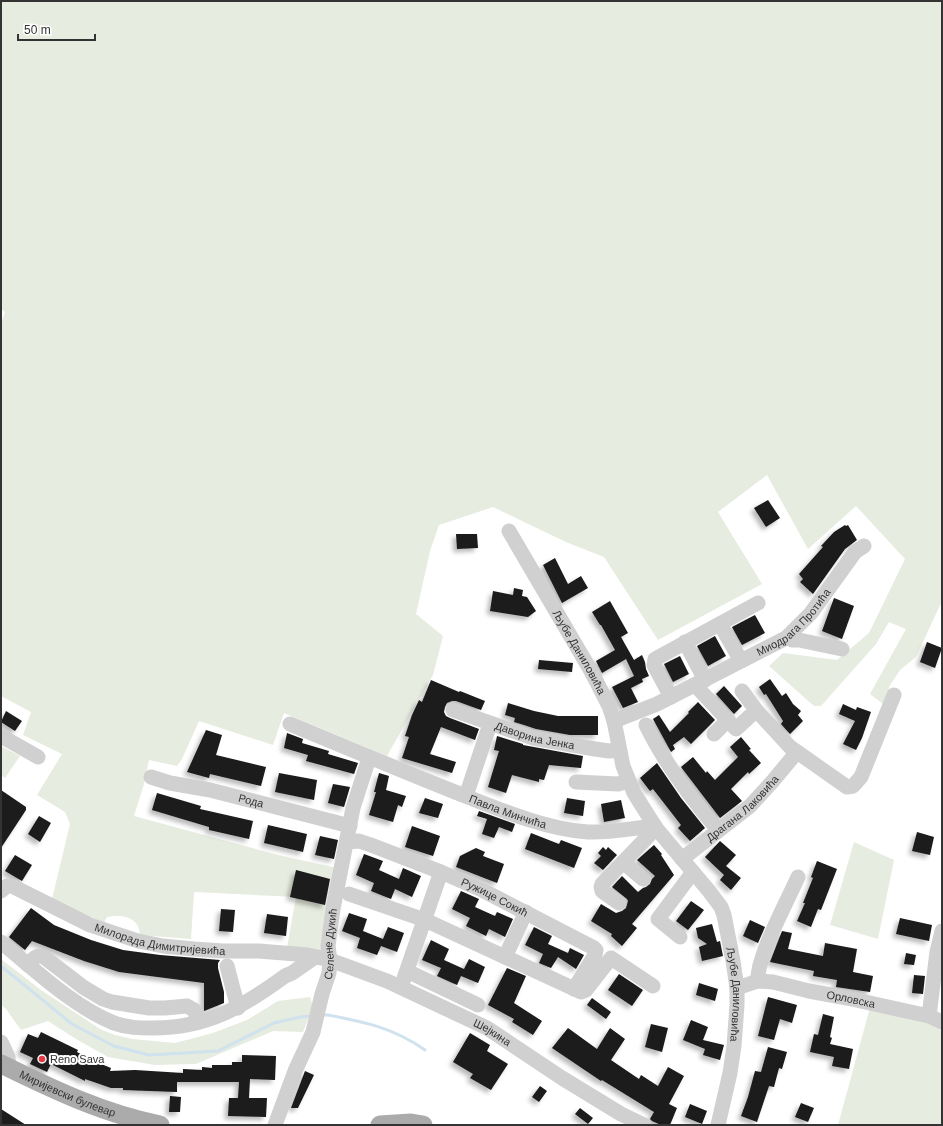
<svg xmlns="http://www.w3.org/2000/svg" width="943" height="1126" viewBox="0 0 943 1126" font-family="Arial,sans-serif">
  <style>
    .green { fill: #e6ecdf }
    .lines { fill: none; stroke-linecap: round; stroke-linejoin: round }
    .stream { stroke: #cfe2ee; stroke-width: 3 }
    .building { fill: #1a1a1a; filter: url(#shadow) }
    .minor { stroke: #d0d0d0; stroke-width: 15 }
    .major { stroke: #ababab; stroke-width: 19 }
    .poi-dot { fill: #e63946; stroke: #fff; stroke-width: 1.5 }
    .labels { text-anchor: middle; stroke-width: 4; stroke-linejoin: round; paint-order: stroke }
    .street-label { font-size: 11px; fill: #333; stroke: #fff }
    .poi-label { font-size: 11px; fill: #333; stroke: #fff; text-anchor: start }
  </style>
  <defs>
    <filter id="shadow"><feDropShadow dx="-3.5" dy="3.5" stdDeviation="2" flood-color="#0004"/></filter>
  </defs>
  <rect width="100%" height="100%" fill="#fff"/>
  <path class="green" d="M1,1H942V601L916,657L900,670L889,687L888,708L870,694L906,629L889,622L876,644L821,706H814L769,666L783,653L837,660L869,633L905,559L856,506L808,549L767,475L718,512L762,584L658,640L604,557L566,542L493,507L439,525L430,551L416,614L443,636L433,675L387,756L284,713L273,745L199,721L182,759L177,766L149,760L144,784L134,816L278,855L342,869L330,960L286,953L296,897L194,892L191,939L140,935C139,917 123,914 107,917L104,923L52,899L70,824L65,812L37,795L62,754L23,735L31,712L1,696V324L5,312L1,309Z
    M1,746L20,756L5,778L1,775Z
    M854,842L894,860L878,939L830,925Z
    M1,959L41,990L100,1029L115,1035L133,1039L175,1043L213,1033L247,1020L278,1001L310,997L313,1006L303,1032L273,1031L196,1064L155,1065L108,1057L76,1039L48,1021L21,1030L6,1009L1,1005Z
    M871,1004L942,1022V1125H838Z"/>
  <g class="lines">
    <path class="stream" d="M1,966L72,1024L114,1046L149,1055L218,1051L274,1023L300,1017L313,1016
      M322,1015H328C365,1022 394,1028 425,1050"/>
  </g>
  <path class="building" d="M768,500L780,518L766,527L754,508Z
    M845,525L846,526L848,525L857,540L845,549L813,594L800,582L803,579L799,574L823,547L821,546L834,532Z
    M456,534H477L478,548L457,549Z
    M555,558L568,584L581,576L588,588L562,603L543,565Z
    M514,588L523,590L522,596L527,597L536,611L528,617L490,611L493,591L513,595Z
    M834,598L854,606L842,639L822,631Z
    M610,601L628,633L621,637L634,660L642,655L645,662L646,669L649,676L642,679L643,682L631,688L638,702L623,708L612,687L634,676L626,659L602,673L596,661L615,650L601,625H600L592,612Z
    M755,615L765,633L742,645L732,627Z
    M715,636L726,656L708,666L697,646Z
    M927,642L942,648L935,668L920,662Z
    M680,656L689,674L673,682L664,664Z
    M539,660L573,663L572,672L538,669Z
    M770,679L782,696L786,693L793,704L801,711L798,715L803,721L790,734L781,724L783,721L766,694L764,695L759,687Z
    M431,680L459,692L460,691L485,701L481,710L456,701H452L447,703L445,707L444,712L446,716L450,718L479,729L475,740L441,727L430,754L456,762L452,773L402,758L409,737L405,736L412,715L419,700L422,702Z
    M724,686L742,706L734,714L716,694Z
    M698,702L715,720L691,744L684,737L673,745L675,749L671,752L653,719L659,715L670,732L689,713L688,712Z
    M508,703L534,711L558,716H598V735H570L536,729L524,725L514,722L515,718L505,715Z
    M843,704L856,710L857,707L871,712L862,738L856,750L843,744L855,721L839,714Z
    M6,711L22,721L15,731L1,722Z
    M206,730L222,735L216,755L266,767L261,786L210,774L209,778L187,772Z
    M287,733L303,739L302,743L329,751L328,754L358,763L354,774L306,761L308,755L284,748Z
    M497,736L523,744V745L583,756L581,768L549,765L544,780L539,779V782L512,775L506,793L488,787L499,751L494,750Z
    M741,737L751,749L749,750L761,763L749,774L748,772L731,789L742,801L720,818L681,767L693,757L706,773L707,771L715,780L738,757L730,747Z
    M657,763L681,798L705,828L690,841L678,828L681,825L653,789L650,791L640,778Z
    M279,773L317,780L314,800L275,792Z
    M379,773L389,776L386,790L406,796L402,807L398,805L393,822L369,815L376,792H374Z
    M333,784L350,787L344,807L328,803Z
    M1,790L26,807V810L1,848Z
    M157,793L201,806L200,809L253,821L249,839L209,830V827L152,810Z
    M425,798L443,804L438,818L419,813Z
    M567,798L585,801L583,816L564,813Z
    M621,800L625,818L604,822L601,804Z
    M479,811L515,824L512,832L499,827L494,838L482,834L487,819L477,816Z
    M39,816L51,823L40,842L28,834Z
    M268,825L307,834L303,852L264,843Z
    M412,826L440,836L433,856L405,847Z
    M917,832L934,837L930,855L912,851Z
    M531,833L559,844L561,840L582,848L574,868L525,849Z
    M320,836L338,840L334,859L315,855Z
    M720,841L736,855L726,866L741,878L731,890L720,880L724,875L705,857Z
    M654,845L662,854L661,855L674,875L632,924L637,928L622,946L611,936L612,934L591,921L601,904L616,913L622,911L626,908L628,901L627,899L612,887L622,876L638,892L643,888L646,887L650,884L652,879L655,876L637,860Z
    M603,847L606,850L608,847L617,855L603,870L594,863L601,856L598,853Z
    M476,848L485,852L483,856L504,864L497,883L456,867L460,856Z
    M364,854L383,861L379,870L399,879L403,868L421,876L412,897L395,889L391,899L371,891L374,883L356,875Z
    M15,855L32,865L22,881L5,871Z
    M817,861L837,869L821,910L818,909L811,927L797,921L805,903H803L813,878L811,877Z
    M296,870L330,879L325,905L290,897Z
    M461,891L479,899L475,907L495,916L497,912L513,919L505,937L489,929L486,936L466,926L470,918L452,909Z
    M691,901L704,910L688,930L676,921Z
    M31,908L54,925L91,940L123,950L160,955L220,960L218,963V968L224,992V1003L204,1011V983L119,972L84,961L32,941L25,950L9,937Z
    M221,909L235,910L233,932L219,931Z
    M349,913L367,919L363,931L383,939L388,927L404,933L397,952L381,946L377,955L357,948L360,938L342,931Z
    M267,914L288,917L286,936L264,933Z
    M900,918L932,925L929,941L896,934Z
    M750,920L765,927L758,943L743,936Z
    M712,924L717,942L720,941L723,956L702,961L699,947L707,944L698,938L696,928Z
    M534,927L552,936L548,944L568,953L570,948L584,955L576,969L558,957L551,968L539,963L543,954L525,945Z
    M782,931L792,933L788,949L823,956L825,943L857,949L853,972L873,976L870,992L836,987L837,980L813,976L814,971L770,962Z
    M431,940L449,949L444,960L464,969L469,959L485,967L478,983L461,976L457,985L437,976L441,968L422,960Z
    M906,953L916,955L914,965L904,964Z
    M507,968L526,976L514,1003L542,1021L533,1035L512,1022L514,1019L488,1005Z
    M619,974L643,990L632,1006L608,990Z
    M914,975L925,976L923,994L912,993Z
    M699,983L718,989L715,1001L696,995Z
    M768,997L797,1005L792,1023L780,1019L774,1040L758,1036Z
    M592,998L611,1012L606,1019L587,1005Z
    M823,1014L834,1017L830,1037L832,1038L830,1044L853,1049L849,1069L832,1066L834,1057L810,1052L814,1034L818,1035Z
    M691,1020L708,1027L703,1040L724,1045L720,1060L703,1055L705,1049L683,1040Z
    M651,1024L668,1028L662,1052L645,1047Z
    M568,1028L597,1049L610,1028L625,1039L611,1060L639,1079L641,1075L658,1086L668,1067L684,1076L669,1104L677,1108L670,1125H661L652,1121L650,1119L654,1112L602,1080L601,1081L552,1048Z
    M41,1032L78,1050L77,1052L94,1061L111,1068L110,1071L135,1070L183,1073V1069L202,1070V1067L212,1068V1065H232V1062H242V1055L276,1056L275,1080L250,1079L249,1098H267L266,1117L228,1116L229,1098H238L239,1082H177V1092L123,1090V1088H111L85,1079V1081L51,1064L47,1072L30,1064L33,1058L20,1052L28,1034L38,1038Z
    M470,1033L490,1045L487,1051L508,1064L491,1090L470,1078L473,1074L453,1062Z
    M768,1047L787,1052L782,1069L779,1068L774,1087L769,1086L757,1122L741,1116L748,1097L755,1071L761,1072Z
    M305,1071L314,1075L298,1108H291Z
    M540,1086L547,1091L539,1102L532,1097Z
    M170,1096L181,1097L180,1112H169Z
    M801,1103L814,1108L808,1122L795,1117Z
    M690,1104L707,1111L702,1124L685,1117Z
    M580,1108L593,1118L588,1124L575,1114Z
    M1,1109L26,1125H1Z"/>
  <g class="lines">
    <g class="minor">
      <path id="s1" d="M509,531L591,671L609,706L614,721L623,766L634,793L656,828L709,891L721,907L724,915L733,961L737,988V1005L734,1046L730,1073L718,1125"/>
      <path d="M720,624L741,661"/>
      <path d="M787,637L792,640H799L842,649"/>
      <path d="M685,642L705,680"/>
      <path d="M695,685L736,729L750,716"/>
      <path d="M742,691L756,710L790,747L847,787L853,786L861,777L894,695"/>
      <path d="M671,697L654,665L655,659L758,603"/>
      <path id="s2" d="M453,710L533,738L595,749L609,751L619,750"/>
      <path id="s3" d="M614,721L657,704L786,638L811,613L855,552L864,546"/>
      <path id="s4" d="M290,724C345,747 400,770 455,792C496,808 544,829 588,832C610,833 633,828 655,826"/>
      <path d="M646,725C665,764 690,797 718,830"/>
      <path d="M714,734L728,720"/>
      <path d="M1,736L38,757"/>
      <path id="s5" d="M151,777L170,783L210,790L350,826"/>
      <path d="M576,782L618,784L628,781"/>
      <path d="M466,796L490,724"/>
      <path id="s6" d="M347,842L359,841L371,845L441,872L482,890L594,948L596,950L595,955L574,989"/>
      <path id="s7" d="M682,859L750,806L772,782L797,752"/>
      <path d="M623,862L643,879"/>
      <path id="s8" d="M1,891L7,886H12L90,925L138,941L163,946L194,949L223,951H259L308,955L330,960L387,981L487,1028L562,1078L621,1114L644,1125"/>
      <path d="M349,894L425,920L581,992L586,990L611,958L653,986"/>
      <path d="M619,903L602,891L601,887L602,884L656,828"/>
      <path d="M680,937L658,919L693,872"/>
      <path d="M1,942C35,970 74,1007 114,1023C127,1028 140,1028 153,1028C207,1028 243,1007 285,976L292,973L315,957"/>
      <path d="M505,957L526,912"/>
      <path d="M28,965C33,959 36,954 44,957L83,987L103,999L112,1002L149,1008H165L187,1006L194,1010L199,1022"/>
      <path d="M227,966L238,1008"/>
      <path d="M407,971L478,1005"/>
      <path d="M758,981C756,958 788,900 798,877"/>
      <path d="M401,987L441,872"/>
      <path id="s9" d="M737,988L758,981L773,982L809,991L847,998L929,1016L942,1022"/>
      <path d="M929,1016L937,952L942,931"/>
      <path d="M1,1042L8,1057L9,1068"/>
      <path id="s10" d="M275,1125L295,1071L313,1032L322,994L329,973L330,960L328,946L333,909L353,808L369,758"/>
    </g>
    <g class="major">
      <path id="s11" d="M1,1064C54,1090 102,1113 160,1125"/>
      <path d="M380,1125L411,1123L423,1125"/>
    </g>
  </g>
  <circle class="poi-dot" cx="42" cy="1059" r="4"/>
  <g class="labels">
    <g class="street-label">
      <text dy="4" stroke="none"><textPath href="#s3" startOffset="207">Миодрага Протића</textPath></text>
      <text dy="4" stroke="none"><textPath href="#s1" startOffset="140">Љубе Даниловића</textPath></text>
      <text dy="4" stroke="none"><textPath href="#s2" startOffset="86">Даворина Јенка</textPath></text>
      <text dy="4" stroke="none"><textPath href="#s5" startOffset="103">Рода</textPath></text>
      <text dy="4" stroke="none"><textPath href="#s7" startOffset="79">Драгана Лаковића</textPath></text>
      <text dy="4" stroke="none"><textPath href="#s4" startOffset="235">Павла Минчића</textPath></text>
      <text dy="4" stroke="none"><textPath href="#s6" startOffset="159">Ружице Сокић</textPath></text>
      <text dy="4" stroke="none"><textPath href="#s8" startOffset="172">Милорада Димитријевића</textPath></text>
      <text dy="4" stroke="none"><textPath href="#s10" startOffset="191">Селене Дукић</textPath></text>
      <text dy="4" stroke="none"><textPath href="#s1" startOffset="525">Љубе Даниловића</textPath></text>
      <text dy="4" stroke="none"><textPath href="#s9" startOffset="117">Орловска</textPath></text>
      <text dy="4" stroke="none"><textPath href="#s8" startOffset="522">Шејкина</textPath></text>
      <text dy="4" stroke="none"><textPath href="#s11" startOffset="73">Миријевски булевар</textPath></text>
    </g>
    <g class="poi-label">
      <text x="50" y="1063">Reno Sava</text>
    </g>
  </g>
  <rect width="943" height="1126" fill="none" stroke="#333333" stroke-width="4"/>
  <path d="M18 34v6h77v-6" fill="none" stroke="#333333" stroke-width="2"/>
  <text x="24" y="34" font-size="12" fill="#333333" stroke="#ffffff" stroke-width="3" paint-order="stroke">50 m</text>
</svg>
